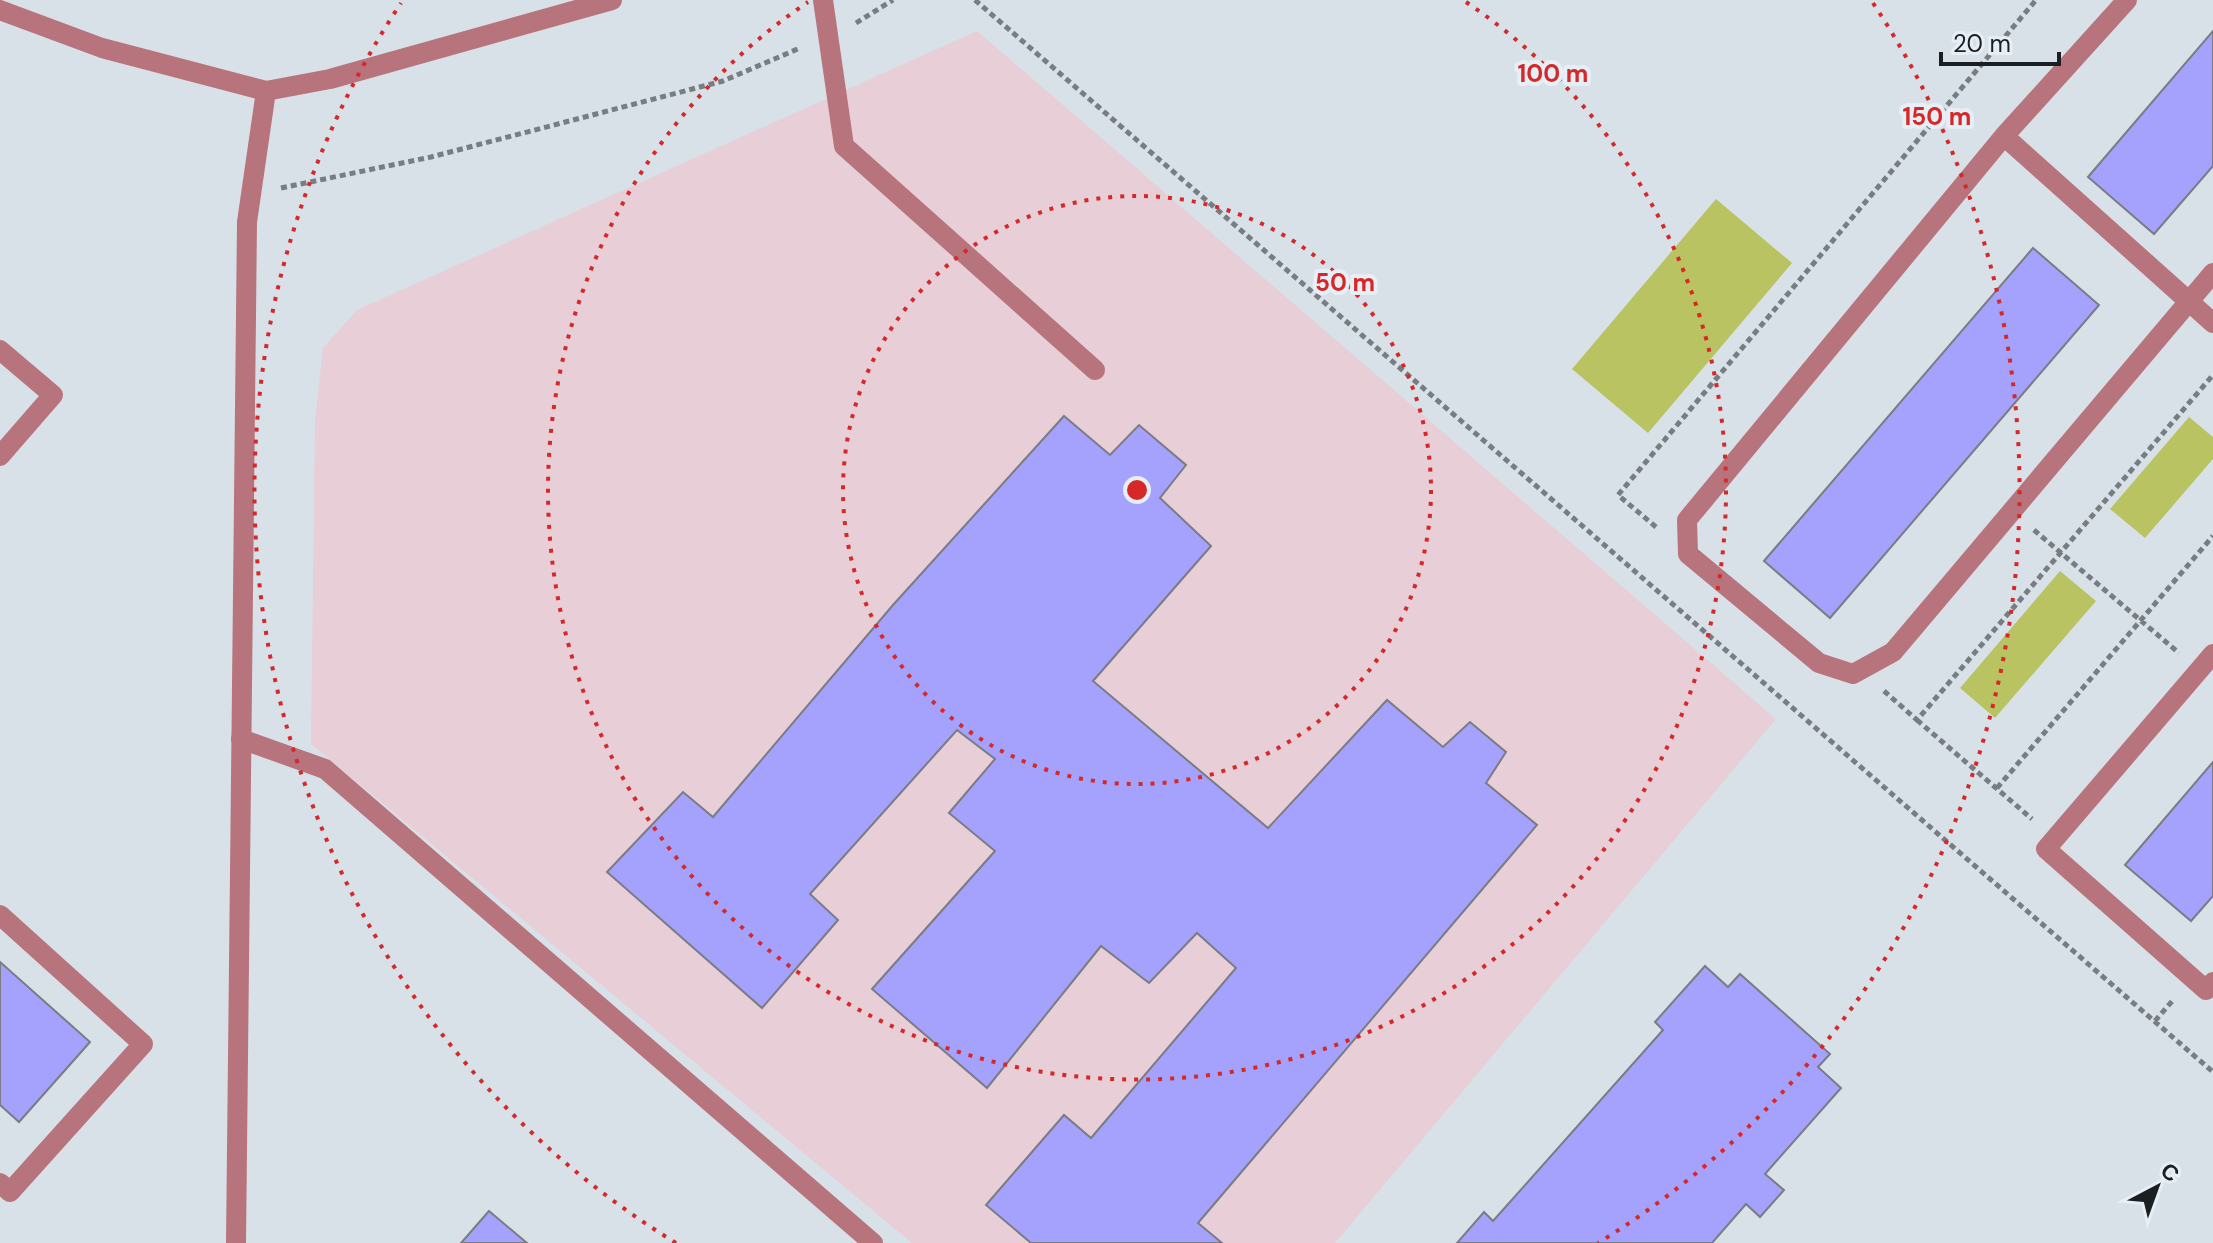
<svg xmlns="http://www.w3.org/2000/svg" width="2213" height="1243" viewBox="0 0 2213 1243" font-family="'DM Sans',sans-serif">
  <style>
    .education { fill: #e7ced7 }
    .green { fill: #bac361 }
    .building { fill: #a4a2fc; stroke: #7b7b84; stroke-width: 2 }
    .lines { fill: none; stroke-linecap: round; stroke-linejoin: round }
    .path { stroke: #777d81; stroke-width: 5; stroke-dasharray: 6 4; stroke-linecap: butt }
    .lane { stroke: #b7747d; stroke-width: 20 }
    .street { stroke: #b7747d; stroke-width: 20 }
    .ring { fill: none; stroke: #d62828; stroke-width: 4; stroke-dasharray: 4 8 }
    .centre { fill: #d62828; stroke: #e6eef6; stroke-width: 4 }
    .ring-label { font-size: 24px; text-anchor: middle; font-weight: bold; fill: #d62828; stroke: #e6eef6; stroke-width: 8; stroke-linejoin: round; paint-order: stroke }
  </style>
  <rect width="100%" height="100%" fill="#d9e1e8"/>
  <path class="education" d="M977,31L1776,719L1335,1243H912L311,744L315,421L323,348L357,310Z"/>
  <path class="green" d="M1716,199L1792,263L1648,433L1572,369Z
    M2189,417L2213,437V459L2145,538L2110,509Z
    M2060,571L2096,601L1995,718L1960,688Z"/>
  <path class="building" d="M2213,31V166L2154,234L2088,177Z
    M2033,248L2099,305L1830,618L1764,561Z
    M1064,416L1110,455L1139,425L1186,465L1160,498L1211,546L1093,681L1268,828L1387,700L1443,747L1470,722L1506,752L1486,783L1537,825L1198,1223L1222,1243H1031L986,1205L1064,1115L1091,1138L1236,968L1197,933L1149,983L1101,946L987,1088L872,989L995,851L949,813L995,759L957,730L810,894L838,920L762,1008L607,872L683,792L713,817L893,605Z
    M2213,762V896L2191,921L2125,865Z
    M0,962L90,1042L19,1122L0,1105Z
    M1705,966L1728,987L1740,974L1830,1054L1818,1067L1841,1088L1765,1174L1784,1190L1760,1217L1746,1204L1712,1243H1457L1484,1212L1493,1221L1663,1030L1655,1022Z
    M489,1211L527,1243H461Z"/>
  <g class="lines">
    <path class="path" d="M975,0L2213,1072
      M856,23L893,0
      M281,188L431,157L723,81L800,48
      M1656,527L1618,495L2036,0
      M2034,530L2179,653
      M1884,691L1917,720L2213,375
      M1917,720L2032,819
      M1997,788L2213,536
      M2155,1021L2173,1000"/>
    <path class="lane" d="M823,0L844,146L1095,370
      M2127,0L2004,136L2213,323
      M2004,136L1687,520L1688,554L1819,663L1853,674L1893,652L2213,273
      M0,350L53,395L0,456
      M2213,654L2046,849L2206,990L2213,982
      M241,739L325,769L873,1243
      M0,915L143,1044L10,1192L0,1183"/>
    <path class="street" d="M0,10L102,48L266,91
      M236,1243L247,222L266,91L330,79L612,0"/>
  </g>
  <g class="ring">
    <circle cx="1137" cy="490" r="294"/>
    <path d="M1466 2A589 589 0 1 1 808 2"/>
    <path d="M676 1243A883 883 0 0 1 401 3M1873 3A883 883 0 0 1 1598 1243"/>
  </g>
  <circle cx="1137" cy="490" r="12" class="centre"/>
  <g class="ring-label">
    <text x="1553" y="82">100 m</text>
    <text x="1937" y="125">150 m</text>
    <text x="1345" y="291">50 m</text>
  </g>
  <g transform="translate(2157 1187) rotate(41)" stroke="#e6eef6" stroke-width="6" paint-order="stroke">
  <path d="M0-6L14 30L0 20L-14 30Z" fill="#1c1f21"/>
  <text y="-12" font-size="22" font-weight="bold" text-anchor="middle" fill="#1c1f21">С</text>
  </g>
  <path d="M1941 52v12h118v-12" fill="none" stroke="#1c1f21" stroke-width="4"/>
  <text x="1953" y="52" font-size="24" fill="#1c1f21" stroke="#e6eef6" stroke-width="6" paint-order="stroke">20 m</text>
</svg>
